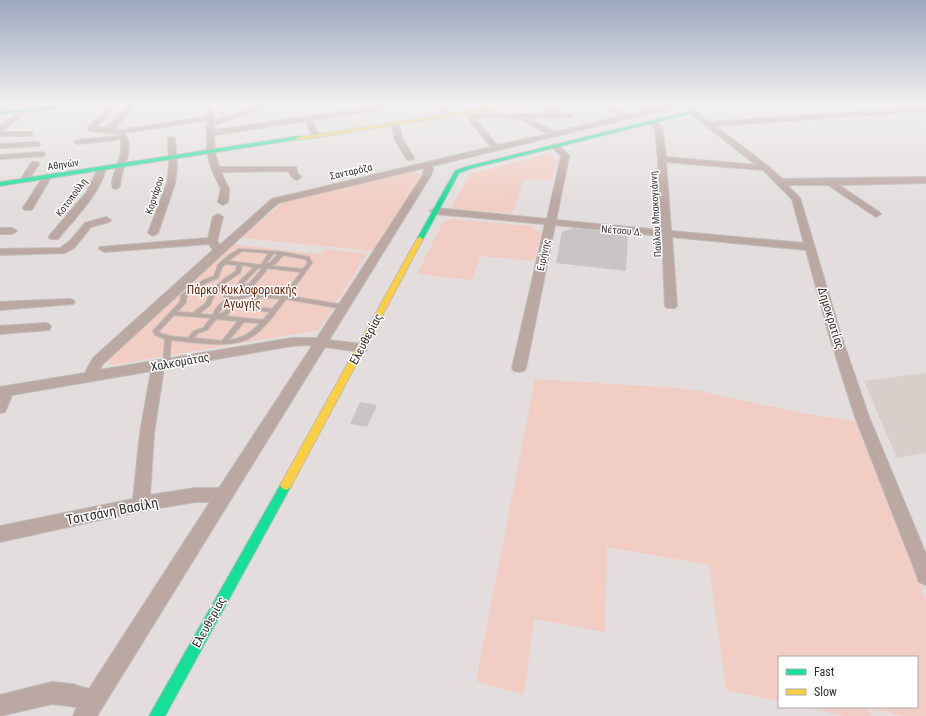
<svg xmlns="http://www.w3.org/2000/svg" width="926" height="716" viewBox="0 0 926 716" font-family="'Roboto Condensed',sans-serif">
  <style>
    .built { fill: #dacecb }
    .green { fill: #f2cdc3 }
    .building { fill: #c9c5c4 }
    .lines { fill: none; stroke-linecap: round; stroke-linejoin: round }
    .lane-casing { stroke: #bfbcba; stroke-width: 2 }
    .street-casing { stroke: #bfbcba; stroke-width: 2 }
    .fast-casing { stroke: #bfbcba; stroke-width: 2 }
    .slow-casing { stroke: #bfbcba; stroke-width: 2 }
    .lane { fill: #bba8a3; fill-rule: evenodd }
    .street { fill: #bba8a3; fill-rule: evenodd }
    .fast { fill: #16e098; fill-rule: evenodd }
    .slow { fill: #ffcf43; fill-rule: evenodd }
    .labels { text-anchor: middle; stroke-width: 3; stroke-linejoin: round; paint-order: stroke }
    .far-street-label { font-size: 10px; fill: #312e2c; stroke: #fff }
    .park-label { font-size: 12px; fill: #6a2109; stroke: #fff }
    .street-label { font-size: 12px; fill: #312e2c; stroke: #fff }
    .near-street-label { font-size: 14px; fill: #312e2c; stroke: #fff }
  </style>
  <rect width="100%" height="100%" fill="#e3dedd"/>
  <path class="built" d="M926,373V453L897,458L864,381Z"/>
  <path class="green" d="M549,153L557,159L551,181L524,179L512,214L455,209L451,207L470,174Z
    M413,170L422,175L373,251L240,238L282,203Z
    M453,219L531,226L541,233L534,261L481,256L472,280L417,274L443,222Z
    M231,244L320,254L325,249L367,254L319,330L113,365H109V358Z
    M535,379L677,388L700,391L801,413L855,421L926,600V716H905L869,708L871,716H845L805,707H917V657H779V701L726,690L709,565L607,547L605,632L534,619L524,695L476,681Z"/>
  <path class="building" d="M573,228L628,234L626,271L556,263L562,232Z
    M360,402L377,405L367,427L350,424Z"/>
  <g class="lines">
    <g class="lane-casing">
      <path id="lane" d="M239,249L282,252L309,257L312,263L288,296L344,305L347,307L344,309L286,299C276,312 266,327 253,336C234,350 193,342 171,340L169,365L168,366H164L163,365L165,339L155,335L153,331L180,302L181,295L202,281L214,276L218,265L229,255ZM242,251L269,253L261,265L228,261ZM273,254H278L270,263L266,264ZM283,255L305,259L308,263L303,269L271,266L274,265ZM226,264L237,265L236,271L224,279L210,294L206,303L193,313L177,312L186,302V297L206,283L218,278L222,267ZM242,265L254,267L239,282L238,286L232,287L225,291L223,296L227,299C220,303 215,307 213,315L199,314L210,305L214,296L228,281L240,273ZM261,268V270L249,284L244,285V283L257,269ZM266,268L301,272L283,296L250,293L249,289L246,288L253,286L266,271ZM235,289H240L245,291V293C240,296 235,299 229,295V293ZM249,296H255L247,305L248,309L270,312L263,320L223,316L227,315L236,305L237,304L235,301L242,299ZM260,297L281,299L272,309L253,307V305ZM230,302L231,304L223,313L218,314L223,307ZM174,315L211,318L203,328L194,331L188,338L169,336L160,333L159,331ZM216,319L238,321L222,341L194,338L198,333L207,330ZM244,322L260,323C250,334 243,338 229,340Z"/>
    </g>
    <g class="street-casing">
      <path id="street" d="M1,103H7L2,110L0,111Z
        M130,103H137L114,129L119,130L204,117L207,118V110L210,108L213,110L214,121L266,103H276L275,105L318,103L315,105L270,109L267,107L214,125V130L400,103L410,104L407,106L312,120L320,136L316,138L312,136L306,121L214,135L215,152L219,167H296L298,174L301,177L297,180C292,178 290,176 289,171L221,172L229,189L228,202L223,205L218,202L221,189L212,170L207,152V120L124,133C137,151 120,167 120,186L116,189L113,188C108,177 126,157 120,138L116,140L78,144L74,142L78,140L119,136L117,134L92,131L88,129L93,122L110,107L113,109L96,127L106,128Z
        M341,103H347V104L344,106Z
        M435,103H442L452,116L451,117H447Z
        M538,103C549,103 550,109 559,113C564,115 568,113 572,116L569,118H526L556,132L621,116L599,103H607L628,115L678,103H685L709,122L926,107V111L715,126L768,166L782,179L926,177V183L839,185L879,212L881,214L876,217L828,185H787L800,198L841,335L869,417L926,554V585L919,582L917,576L855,417L829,335L806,250L672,237L677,306L675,308H667L665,306L662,236L555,225L526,368L524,371L519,372L514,371L512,368L545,224L435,214L430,211L435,208L547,219L561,156L551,146L555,144H558L569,156L556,220L661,230L658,159L655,128L650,122L651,121H655L662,127L666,157L756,165L681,106L432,166L433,169L431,175L329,340L361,344L366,345L367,348L366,351L361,352L325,347L97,716H73L77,707L52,704L0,716V695L52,682L72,684L89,689L210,502H195L141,511L0,542V526L133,499L140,433L151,371L12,395L5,412L0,413V387L85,373L93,358L213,250L209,244L104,252L99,249L100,247L208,238L213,217L218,214L223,217L217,241L220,245L272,199L491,147L467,117L464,113L465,112H469L471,114H552ZM474,118H517L548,134L498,145L494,142ZM666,162L763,170L792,199L804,243L671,231ZM424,168L423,175L317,338H292L99,370L103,364L278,203ZM307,345L312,346L219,488H195L150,495L154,433L164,368L292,346Z
        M22,110L27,111L1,132H32V136H0V126Z
        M395,122L399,124L403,140L414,158L413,160H407L395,140L391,124Z
        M168,137H174L175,139L177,167L175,183L158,233L153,236L148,233L167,183L169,167Z
        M36,142L40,144L39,146L0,148V144Z
        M41,152L45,154L44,156L0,159V155Z
        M32,162H38L39,164L27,182H21L20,180Z
        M99,167H105L106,169C98,196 75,218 58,239H50L49,237L50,235L86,193Z
        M47,174L51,177L33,208L31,210H25L23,208L43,177Z
        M106,217L111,220L109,222L91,227L74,248L65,253L0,255V249L60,248L70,241L85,223Z
        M0,228H12L17,231L12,234H0Z
        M69,299L73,300L75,302L73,304L0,310V302Z
        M45,323L49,324L51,327L49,330L0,334V326Z"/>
    </g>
    <g class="fast-casing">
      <path id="fast" d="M89,103H106L0,114V112Z
        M691,111L693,113L469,169L459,173L423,239L420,241L417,239L455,171L465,167Z
        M299,136L301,137V139L0,186V182Z
        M286,480L290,482L292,485L290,488L165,716H149L282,482Z"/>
    </g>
    <g class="slow-casing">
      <path id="slow" d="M522,103H534L299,140L296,138Z
        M420,237L423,239L290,488L286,490L282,488L280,485L282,482L417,239Z"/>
    </g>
    <use href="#lane" class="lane"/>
    <use href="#street" class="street"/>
    <use href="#fast" class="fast"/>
    <use href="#slow" class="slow"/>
  </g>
  <linearGradient id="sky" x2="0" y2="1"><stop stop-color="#9da7bf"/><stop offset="0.51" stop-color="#f2f0f0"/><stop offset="1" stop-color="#f2f0f0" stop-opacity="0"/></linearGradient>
  <rect width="926" height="203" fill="url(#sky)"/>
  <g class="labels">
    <g class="far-street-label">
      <text transform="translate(63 164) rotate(-8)" y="4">Αθηνών</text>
      <text transform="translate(351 171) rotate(-13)" y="4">Σανταρόζα</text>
      <text transform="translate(154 195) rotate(-72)" y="4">Κορνάρου</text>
      <text transform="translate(71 197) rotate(-53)" y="4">Κοτοπούλη</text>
      <text transform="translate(655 214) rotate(-93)" y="4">Παύλου Μπακογιάννη</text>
      <text transform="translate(622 230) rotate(5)" y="4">Νέτσου Δ.</text>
      <text transform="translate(543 255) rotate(-78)" y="4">Ειρήνης</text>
    </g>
    <g class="park-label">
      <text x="242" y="294">Πάρκο Κυκλοφοριακής<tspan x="242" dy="14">Αγωγής</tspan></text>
    </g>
    <g class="street-label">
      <text transform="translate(831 318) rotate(73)" y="4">Δημοκρατίας</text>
      <text transform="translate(366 339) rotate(-62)" y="4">Ελευθερίας</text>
      <text transform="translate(180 362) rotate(-10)" y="4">Χαλκομάτας</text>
      <text transform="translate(209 622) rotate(-61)" y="4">Ελευθερίας</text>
    </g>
    <g class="near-street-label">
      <text transform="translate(112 511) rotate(-11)" y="5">Τσιτσάνη Βασίλη</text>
    </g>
  </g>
  <rect x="778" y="656" width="140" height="52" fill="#ffffff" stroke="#adabab"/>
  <rect x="786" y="669" width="20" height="6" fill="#16e098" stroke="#adabab"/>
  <text x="814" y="676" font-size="12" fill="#312e2c">Fast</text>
  <rect x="786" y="689" width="20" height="6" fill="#ffcf43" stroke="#adabab"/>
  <text x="814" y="696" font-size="12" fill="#312e2c">Slow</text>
</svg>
